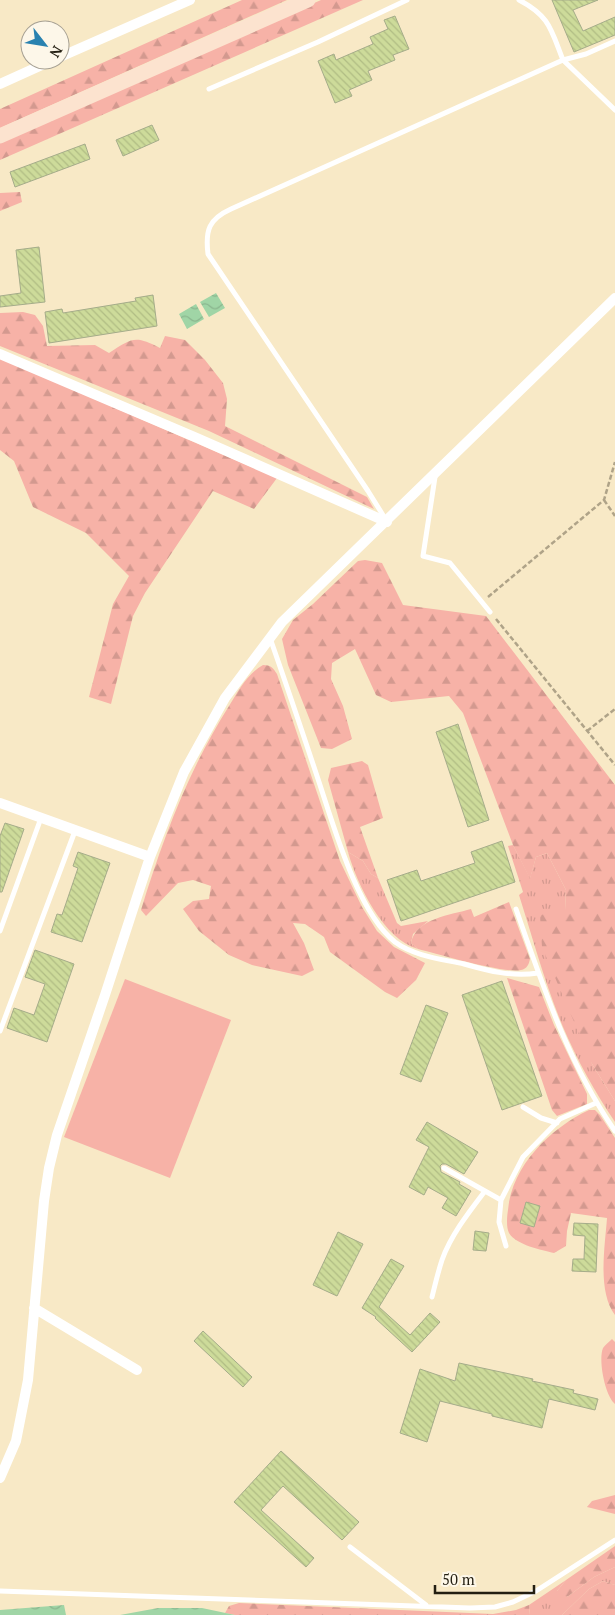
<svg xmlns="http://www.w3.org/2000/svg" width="615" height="1615" viewBox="0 0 615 1615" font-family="'PT Serif',serif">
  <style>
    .grass { fill: url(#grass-tufts) }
    .forest { fill: url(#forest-firs) }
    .garden { fill: #f7b2a7 }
    .water { fill: url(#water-waves) }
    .building { fill: url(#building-back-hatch); stroke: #a5ac8a }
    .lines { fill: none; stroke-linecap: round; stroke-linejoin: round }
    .path { stroke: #afa388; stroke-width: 2.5; stroke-dasharray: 5 2.5; stroke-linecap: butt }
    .lane { stroke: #fff; stroke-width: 5 }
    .street { stroke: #fff; stroke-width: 10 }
    .secondary { stroke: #fce3cf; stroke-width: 15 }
  </style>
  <defs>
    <pattern id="grass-tufts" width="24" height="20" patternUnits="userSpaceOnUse" patternTransform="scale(1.25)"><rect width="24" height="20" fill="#f7b2a7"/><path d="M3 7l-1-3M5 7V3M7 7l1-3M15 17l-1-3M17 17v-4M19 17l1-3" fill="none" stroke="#d3998f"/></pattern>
    <pattern id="forest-firs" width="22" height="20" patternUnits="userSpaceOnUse" patternTransform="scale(1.25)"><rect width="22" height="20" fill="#f7b2a7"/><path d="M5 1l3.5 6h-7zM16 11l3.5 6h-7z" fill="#d3998f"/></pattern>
    <pattern id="water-waves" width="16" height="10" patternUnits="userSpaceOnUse" patternTransform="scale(1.25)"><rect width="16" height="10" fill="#a0d5a6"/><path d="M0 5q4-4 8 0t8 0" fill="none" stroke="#8ab68e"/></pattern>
    <pattern id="building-back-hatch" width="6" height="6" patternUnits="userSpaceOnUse" patternTransform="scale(1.25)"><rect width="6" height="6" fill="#cddb9a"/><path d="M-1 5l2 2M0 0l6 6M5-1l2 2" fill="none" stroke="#b0bc84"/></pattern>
  </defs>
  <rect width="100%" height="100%" fill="#f8e9c6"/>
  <path class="grass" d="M513,845L530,878L536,857L547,853L566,890L565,910L592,1064L615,1101V1122C595,1092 577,1060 563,1027C545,984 533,939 519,895L523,892L508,846Z
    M348,852L363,861L371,874L378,878L397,923L401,926L428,921L413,934L411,943L418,949C384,940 357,885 348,852Z
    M615,1567V1585L603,1581L589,1589L562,1615H530L529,1605L566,1580L557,1591L567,1597L594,1577Z"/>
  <path class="forest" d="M242,0H287L0,128V109Z
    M321,0H363L0,160V143Z
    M20,192L22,202L0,211V193Z
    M23,312L35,315L43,326L47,346L95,345L109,353C132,338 135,335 160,348L165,336L185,340L205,360L223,383L227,399L225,426L367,497L374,509L209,431L0,346V313Z
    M0,358L277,478L254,509L213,491L145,593L133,616L111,704L89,697L113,604L129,576L86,533L33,507L14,461L0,450Z
    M365,560L382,563L403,605L486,616L615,785V1101L592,1064L542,947L540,915L565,910L566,890L547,853L536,857L530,879L513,845L463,713L449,696L391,702L376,695L355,649L332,663L331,679L343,706L352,739L332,749L321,748L288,665L282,639L293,620L313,604L358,561Z
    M263,665C271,665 273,668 277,674L340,861L362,907L377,931L394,947L425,963L416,980L397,998L385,992L330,952L324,937L305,924L293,923L304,943L314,970L302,976L252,965L229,955L199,931L183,909L193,901L209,899L211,886L193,880L178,883L146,916L141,910C163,838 189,769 229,706C239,690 247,674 263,665Z
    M362,761L368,765L383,818L360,827L378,878L371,874L363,861L348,852L328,780L331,768Z
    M509,902L530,959C529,964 527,969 521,970C505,974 438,954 418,949L411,943C416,918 451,915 471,909L474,917Z
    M507,978L539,987L554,1025L587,1094V1104L557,1116L552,1110Z
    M589,1110H595L600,1115L615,1138V1315C597,1291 605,1246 607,1218L571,1213L567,1231L566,1246L554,1253C542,1250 516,1245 509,1233C506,1227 507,1216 508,1210C512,1165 551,1128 589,1110Z
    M612,1339L615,1342V1404C605,1396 598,1360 603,1348C605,1345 609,1342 612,1339Z
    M615,1495V1514L587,1507L592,1501Z
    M615,1546V1567L594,1577L567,1597L557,1598V1591L566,1580Z
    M603,1581L615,1585V1615H562L589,1589Z
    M239,1603L493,1614L516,1610L529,1605L530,1615H235L225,1613L229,1606Z"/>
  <path class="garden" d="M125,979L231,1020L170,1178L64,1137Z"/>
  <path class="water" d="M216,293L225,308L209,317L200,302Z
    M196,304L204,319L187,329L179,314Z
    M64,1605L66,1615H0V1610Z
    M158,1608H202L235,1615H120Z"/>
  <path class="building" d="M552,0H598L573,10L583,31L615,17V35L574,52Z
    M395,16L409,49L393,55L395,60L368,71L372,80L349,90L352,96L335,103L318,61L334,54L336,60L373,44L370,37L388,29L384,20Z
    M152,125L159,140L123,156L116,140Z
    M85,144L90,159L15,187L10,172Z
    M39,247L45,302L0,307V296L21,293L16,250Z
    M153,295L157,326L49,343L45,312L62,309L63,313L136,301L135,298Z
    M458,724L489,820L468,827L436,732Z
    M5,823L24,829L2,892H0V836Z
    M502,841L515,882L401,921L387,880L417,870L421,881L475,863L471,852Z
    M78,852L110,863L82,942L51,932L57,914L62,915L78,868L73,866Z
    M35,950L74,964L47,1042L7,1028L14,1008L34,1015L45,984L25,977Z
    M502,981L542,1096L502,1110L462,995Z
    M426,1005L448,1013L421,1082L400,1074Z
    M427,1122L478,1152L464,1174L446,1164H442L440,1166L441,1172L460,1182L459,1184L471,1191L456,1216L442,1208L448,1198L428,1187L424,1195L409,1187L429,1147L416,1140Z
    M526,1202L540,1206L534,1227L520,1223Z
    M574,1223L598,1224L596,1272L572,1271L573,1259H584L585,1236L573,1235Z
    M475,1231L489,1233L486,1251L473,1250Z
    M338,1232L363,1244L337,1296L313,1285Z
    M391,1259L404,1266L379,1307L410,1335L430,1313L440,1322L412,1352L375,1318L376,1317L362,1308Z
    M203,1331L252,1377L243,1387L194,1341Z
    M459,1363L533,1379L532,1381L574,1390L573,1393L598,1399L595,1410L549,1399L542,1428L492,1416V1414L440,1401L427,1442L400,1433L420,1369L455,1381Z
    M281,1451L359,1522L342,1540L283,1486L261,1510L314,1558L306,1567L234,1502Z"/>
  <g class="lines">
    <path class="path" d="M604,500L615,516
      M488,597L604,500L615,462
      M496,619L615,765
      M587,731L615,709"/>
    <path class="lane" d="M519,0C550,16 551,30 563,60L586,54L615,41
      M209,89L318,42L407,0
      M435,477L423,556L450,563L490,612
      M386,520L368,491L208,254C205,230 209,219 231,209L563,60L615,110
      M270,638C287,686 303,734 319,782C334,827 358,913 395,942C414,956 441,959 464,964C489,971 512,977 538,973
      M516,909C543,986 568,1063 615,1131
      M0,931L41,818
      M0,1031L75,831
      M523,1107L541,1118L557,1123
      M444,1168L501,1200
      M506,1246L499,1222L501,1200L523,1157L560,1119L596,1103
      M432,1297C435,1285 438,1272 442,1260C451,1235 469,1212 485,1191
      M350,1547L426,1605
      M0,1591L470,1608L495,1607L513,1602L536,1591L615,1540"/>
    <path class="street" d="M60,57L190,0
      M0,84L53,60
      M0,354L197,438L387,522
      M0,803L150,857
      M34,1308L137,1370
      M0,1478L16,1441L28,1380L44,1201L49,1168L57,1135L105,995L150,857L184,772L225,698L282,622L615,298"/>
    <path class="secondary" d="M0,136L308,0"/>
  </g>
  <g transform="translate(45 45) rotate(121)"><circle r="24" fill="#fdf7e9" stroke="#a6a093"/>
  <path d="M0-4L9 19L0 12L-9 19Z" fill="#2982b0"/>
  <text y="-8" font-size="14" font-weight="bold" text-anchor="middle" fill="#231e11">N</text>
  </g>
  <path d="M435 1585v8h99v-8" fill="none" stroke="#231e11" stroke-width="2.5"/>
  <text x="442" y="1585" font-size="15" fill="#231e11" stroke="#fdf7e9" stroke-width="4" paint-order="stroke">50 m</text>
</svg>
